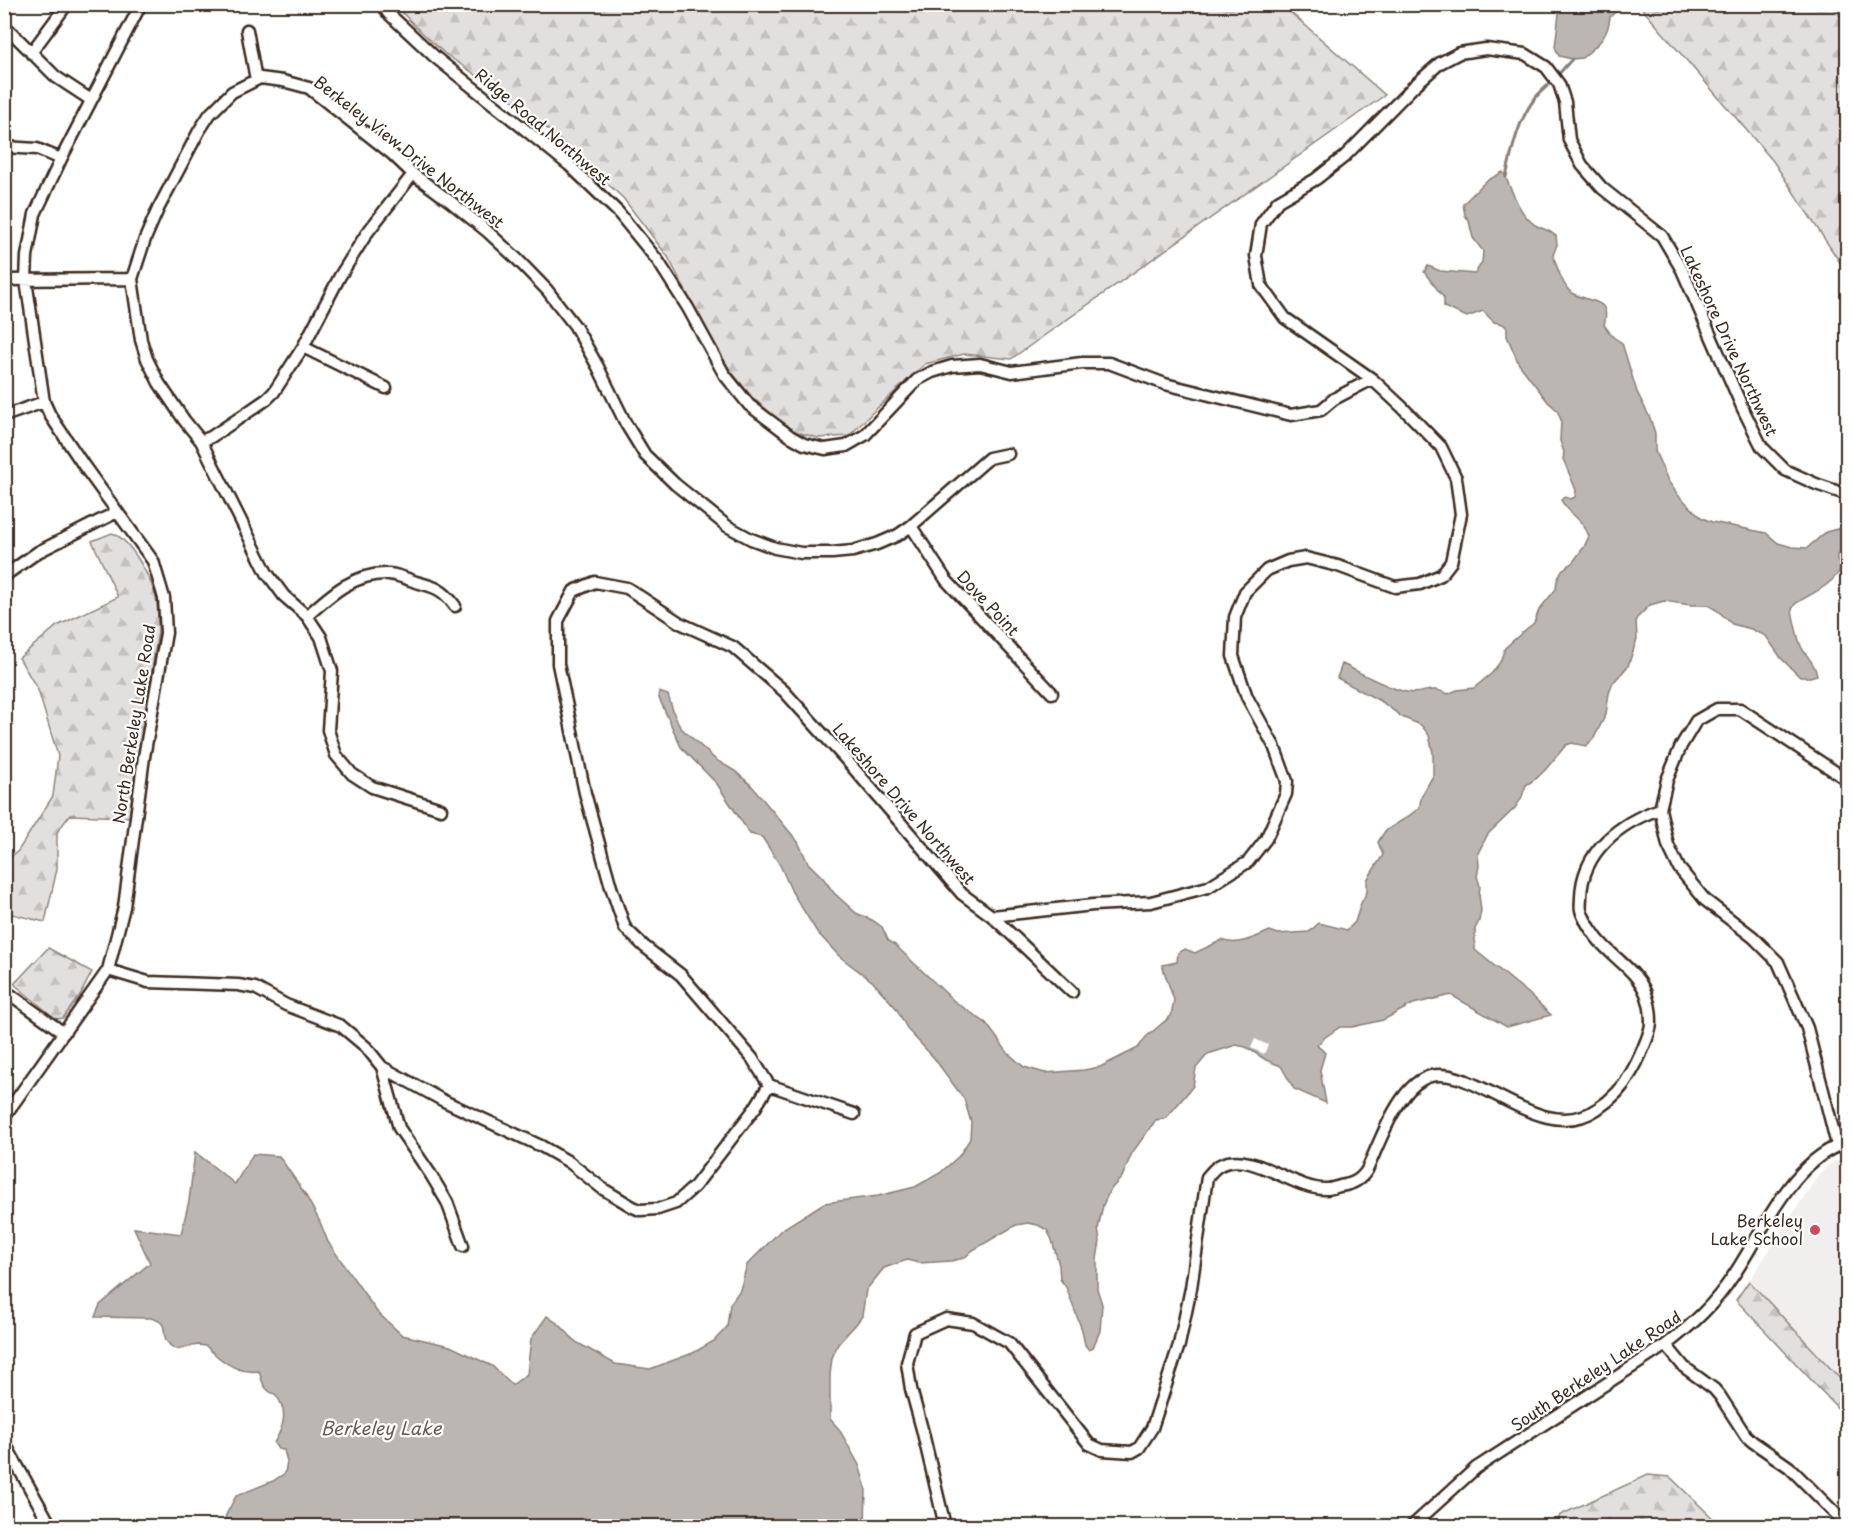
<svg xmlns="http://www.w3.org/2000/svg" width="1852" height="1531" viewBox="0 0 1852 1531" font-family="'Playpen Sans',sans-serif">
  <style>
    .built { fill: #f1efee }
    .industrial { fill: url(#industrial-grid) }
    .forest { fill: url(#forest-firs); stroke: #8e857e; stroke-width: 1.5 }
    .water { fill: #bcb6b3; stroke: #887e77; stroke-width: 1.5 }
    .pier { fill: #fff }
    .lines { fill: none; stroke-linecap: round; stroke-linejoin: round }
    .stream { stroke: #887e77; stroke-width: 3 }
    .minor-casing { stroke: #3b2a1e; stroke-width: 15 }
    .minor { stroke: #fff; stroke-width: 10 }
    .poi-dot { fill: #d1495b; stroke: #fff; stroke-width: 2 }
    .labels { text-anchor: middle; stroke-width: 4.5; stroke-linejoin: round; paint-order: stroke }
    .street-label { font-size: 16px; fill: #3b2a1e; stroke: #fff }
    .poi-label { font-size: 16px; fill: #3b2a1e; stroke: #fff; text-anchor: end }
    .water-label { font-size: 18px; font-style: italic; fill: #685b52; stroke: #fff }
  </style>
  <defs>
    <pattern id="industrial-grid" width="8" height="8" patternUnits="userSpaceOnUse" patternTransform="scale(1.5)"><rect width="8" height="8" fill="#f1efee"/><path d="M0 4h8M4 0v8" fill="none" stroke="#d0cdcc"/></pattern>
    <pattern id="forest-firs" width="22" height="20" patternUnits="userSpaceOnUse" patternTransform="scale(1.5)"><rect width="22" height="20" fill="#e2e0de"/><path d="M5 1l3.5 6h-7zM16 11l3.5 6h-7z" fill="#c3c0be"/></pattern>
  </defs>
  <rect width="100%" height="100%" fill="#fff"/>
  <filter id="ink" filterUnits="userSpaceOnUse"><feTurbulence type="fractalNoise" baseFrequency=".0167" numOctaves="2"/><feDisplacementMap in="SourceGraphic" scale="12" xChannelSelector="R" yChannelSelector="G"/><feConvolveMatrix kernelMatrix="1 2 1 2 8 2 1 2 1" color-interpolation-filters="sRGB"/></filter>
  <g filter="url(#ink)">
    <path class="built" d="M1847,1156V1386L1749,1281L1815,1180L1828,1165Z"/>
    <path class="industrial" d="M1831,5H1847V24Z"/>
    <path class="forest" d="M395,5H1282L1385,95L1011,359L964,354L925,364L874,411L849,436L818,438L790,430L752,397L730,370L709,336L668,257L623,198L528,111L444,53L415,26Z
      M1639,5H1831L1847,24V273L1773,161Z
      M112,533C131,539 154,583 157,603C158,612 158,622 158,631L129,817L70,815L57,832V869L45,922L12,914L5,923V861L18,851L53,796L58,756L38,690L19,658L57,626L118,597L92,541Z
      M48,948L92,972L80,995L63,1018L56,1019L14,984Z
      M1749,1281L1847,1386V1418L1736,1300Z
      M1648,1475L1670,1477L1721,1526H1556L1560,1515Z"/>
    <path class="water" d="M1560,5V4L1623,5L1610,17C1608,38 1597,45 1582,58L1572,59L1559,56L1555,47Z
      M1503,172C1512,189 1518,213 1535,225C1543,230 1547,228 1556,236L1557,245L1553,255C1557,266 1562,286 1572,293C1589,304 1612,296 1604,325L1613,337L1622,343L1637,392L1650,418L1655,433V451L1668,481L1678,495L1702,518L1712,522L1766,533L1778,543L1792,547L1807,548L1826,532L1844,527L1847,530C1847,542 1847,547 1837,555V560L1842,567C1831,587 1813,592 1795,604L1792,609C1793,617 1799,645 1803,650C1809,659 1815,664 1817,675L1810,677H1800L1781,658L1766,636L1751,629L1732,624L1718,611L1708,605H1691L1664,601L1650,605L1636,619L1637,639L1628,666L1613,683L1609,693L1606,714L1594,738L1586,746L1572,743L1566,745L1546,769L1537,778L1526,785L1521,799L1515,808L1488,834L1478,853L1479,866L1477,876L1480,886L1479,895L1481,910L1479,921L1475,929V950L1528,993L1551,1015L1507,1027L1451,995L1413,1004L1383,1020L1352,1027H1340L1324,1038L1317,1045L1325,1053L1320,1070L1326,1103L1294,1089L1281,1066L1266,1060L1246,1047L1236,1045L1208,1054L1196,1068L1193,1086L1185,1096L1166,1118L1156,1120L1150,1128L1132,1153L1122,1177L1110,1190L1103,1205L1098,1229L1100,1241L1097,1259V1289L1102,1304L1100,1331L1093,1347L1089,1350L1085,1345L1082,1330L1066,1287L1060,1279L1059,1265L1052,1240L1047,1230L1038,1225L1028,1223L1016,1225L973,1250L964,1258L951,1261L919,1263L907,1260L884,1268L866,1290L862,1316L857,1323L838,1344L832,1358L830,1375V1419L839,1429L859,1465L866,1488L865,1526H223L226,1515L236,1496L273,1481L285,1473L287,1461L284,1450L278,1449L274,1443C284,1426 289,1411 275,1394C264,1391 262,1381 259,1371C255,1371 252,1372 249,1371C233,1371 216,1356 206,1346L198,1345L177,1349C174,1348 171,1347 169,1344C158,1333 173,1324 151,1318L95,1317L100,1305L150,1263L134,1228L181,1234L189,1201L195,1152L235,1184L253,1154L279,1156L305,1194L320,1222L328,1242L377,1312L402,1335L450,1346L492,1366L512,1385L527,1374L531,1339L547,1316L560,1325L576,1342L615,1364L650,1369L693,1353L714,1341L727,1327L730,1304L740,1290L747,1265L781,1230L824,1203L878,1196L915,1187L940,1173L959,1156L970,1139L971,1122L964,1099L934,1058L908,1030L896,1008L873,982L839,956L817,932L792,892L780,865L762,837L750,834L717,784L681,747L659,698V692L668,695L674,714L680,727L716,760L735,771L751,785L798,842L808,863L823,878L834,893L856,913L872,920L882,927L888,940L895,945L954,1001L986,1023L1008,1053L1024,1067L1045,1073L1084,1070L1100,1067L1138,1048L1146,1037L1171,1016L1174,1000L1162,965L1177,962L1178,953L1185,949L1195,953L1222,940C1237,947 1256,937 1270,931L1278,934L1309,932L1319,923L1347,930L1355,922L1361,903L1367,892V880L1383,855L1378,842L1385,831L1406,818L1419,808L1422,795L1433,776V753L1429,735L1421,725L1402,717L1382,702L1337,678L1342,664C1362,673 1386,688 1407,692C1423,696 1429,684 1448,694L1457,690L1474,688L1492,673L1500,662L1505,648L1525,630L1534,623L1539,610L1556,589L1557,581L1562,570L1573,562L1584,547L1589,536C1581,517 1571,516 1561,500L1564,497L1571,499L1575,497L1576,490L1563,459L1564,452L1560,441L1561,420L1557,410L1548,402L1519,364L1507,336V328L1503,324L1494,322L1483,311L1467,317L1444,307V298L1424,272L1428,266L1440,271L1475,274L1482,262L1483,251L1473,238L1469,221L1465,215L1463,204L1486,181Z"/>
    <path class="pier" d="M1255,1039L1268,1045L1264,1054L1251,1048Z"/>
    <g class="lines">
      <path class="stream" d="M1557,76L1572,59
        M1506,177C1512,150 1518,119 1536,97C1541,91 1547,86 1553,81"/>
      <g class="minor-casing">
        <path id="minor" d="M382,4L388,13L435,57L569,165L618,212L658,261L688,308L724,374L749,405L790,436L804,444L825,449L846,446L865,435L917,380L932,372L952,366L980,364L1012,372L1082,363H1109L1165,384L1291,415L1321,410L1334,399L1372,379
          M4,25L56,77L91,100
          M247,30L256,80
          M31,53L67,4
          M4,147L37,149L61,159
          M4,280L132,279
          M303,347L386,388
          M4,416L44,402
          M201,441L211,437L238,419L267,399L274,392L303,347L340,276L367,233L413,174
          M911,526L946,580L1052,693
          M4,576L38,552L117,512
          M307,616C330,595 355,572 389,574C398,575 408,579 416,582C435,587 443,589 455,606
          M441,809L372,787L352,774L336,755L328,730L332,671L321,637L307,616L284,596L267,573L201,441L184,420L159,383L147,359L141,340L132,279L145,239L158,209L199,131L210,114L232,92L260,78L283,81L309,88L391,153L413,174L451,202L488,232L517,259L547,290L575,326L598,367L626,424L645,455L675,484L727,526L751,539L775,548L801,553H832L853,551L877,544L898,535L911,526L989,458L1008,454
          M992,916L1072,992
          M108,970L148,982L238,985L255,988L286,1005L341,1026L366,1047L382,1067L444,1101L541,1146L569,1162L603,1189L633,1207L640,1210L658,1209L676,1203L695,1186L755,1108L769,1085L752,1058L681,975L645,947L625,928L611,887L585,793L558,664V621L574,591L595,582L627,588L680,623L733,647L784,691L849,763L962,894L992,916L1093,905L1151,902L1208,887L1248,862L1266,839L1286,794L1287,781L1274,746L1247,697L1233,656L1235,617L1245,592L1267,570L1288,561L1306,558L1338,566L1395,587L1420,584L1441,575L1451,562L1461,514L1456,478L1441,447L1402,407L1372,379L1285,318L1261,285L1256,256L1261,224L1278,201L1316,179L1344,157L1415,85L1440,63L1459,53L1486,49L1525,54L1546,67L1559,84L1565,102L1569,140L1582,165L1602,188L1662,236L1682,270L1743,409L1762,447L1785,470L1816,484L1848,495
          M4,990L64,1033
          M382,1067L399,1128L431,1175L447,1202L463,1246
          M769,1085L854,1114
          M4,1117L108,970L124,907L144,757L166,633L164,598L153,561L84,466L50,415L44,402L26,280L27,256L35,214L61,159L141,4
          M1837,1145L1807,1028L1778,962L1753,937L1705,900L1679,868L1668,845L1660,809L1667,780L1681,746L1696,721L1717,709H1740L1843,777H1848
          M1666,1345L1684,1367L1714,1389L1720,1396L1746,1436L1753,1442L1789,1467L1848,1526
          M4,1442L51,1526
          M945,1526L922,1429L911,1389L907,1363L915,1333L946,1319L973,1323L1009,1343L1089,1444L1102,1450L1132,1452L1139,1448L1152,1428L1179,1345L1191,1288L1207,1177C1211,1173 1215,1167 1220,1165C1252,1149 1293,1190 1326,1189C1331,1189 1336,1187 1340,1186C1352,1184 1360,1181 1367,1170C1379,1144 1396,1093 1423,1079C1470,1055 1538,1149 1597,1109C1611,1100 1623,1088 1631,1073C1637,1063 1651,1033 1651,1023C1651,1016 1650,1006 1648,1000C1641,972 1613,959 1597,938C1592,931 1583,919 1581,910C1580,906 1581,901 1581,897C1582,851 1621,822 1660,809
          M1412,1526L1476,1468L1666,1345C1693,1324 1714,1305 1733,1276C1763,1232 1792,1158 1848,1142"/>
      </g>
      <use href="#minor" class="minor"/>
    </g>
  </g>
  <circle class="poi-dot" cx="1815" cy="1230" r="6"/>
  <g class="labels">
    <g class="street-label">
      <text transform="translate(543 127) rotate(40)" y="6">Ridge Road Northwest</text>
      <text transform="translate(409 152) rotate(38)" y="6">Berkeley View Drive Northwest</text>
      <text transform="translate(1729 341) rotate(65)" y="6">Lakeshore Drive Northwest</text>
      <text transform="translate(988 603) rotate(47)" y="6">Dove Point</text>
      <text transform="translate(134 724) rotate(-81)" y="6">North Berkeley Lake Road</text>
      <text transform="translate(904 804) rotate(49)" y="6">Lakeshore Drive Northwest</text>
      <text transform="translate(1596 1371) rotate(-34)" y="6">South Berkeley Lake Road</text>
    </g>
    <g class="poi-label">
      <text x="1803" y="1227">Berkeley<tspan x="1803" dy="18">Lake School</tspan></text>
    </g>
    <g class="water-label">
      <text x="381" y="1435">Berkeley Lake</text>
    </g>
  </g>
  <rect width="1852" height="1531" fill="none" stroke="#fff" stroke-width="24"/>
  <rect x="12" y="12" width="1828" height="1507" fill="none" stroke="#3b2a1e" stroke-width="2" filter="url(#ink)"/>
</svg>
